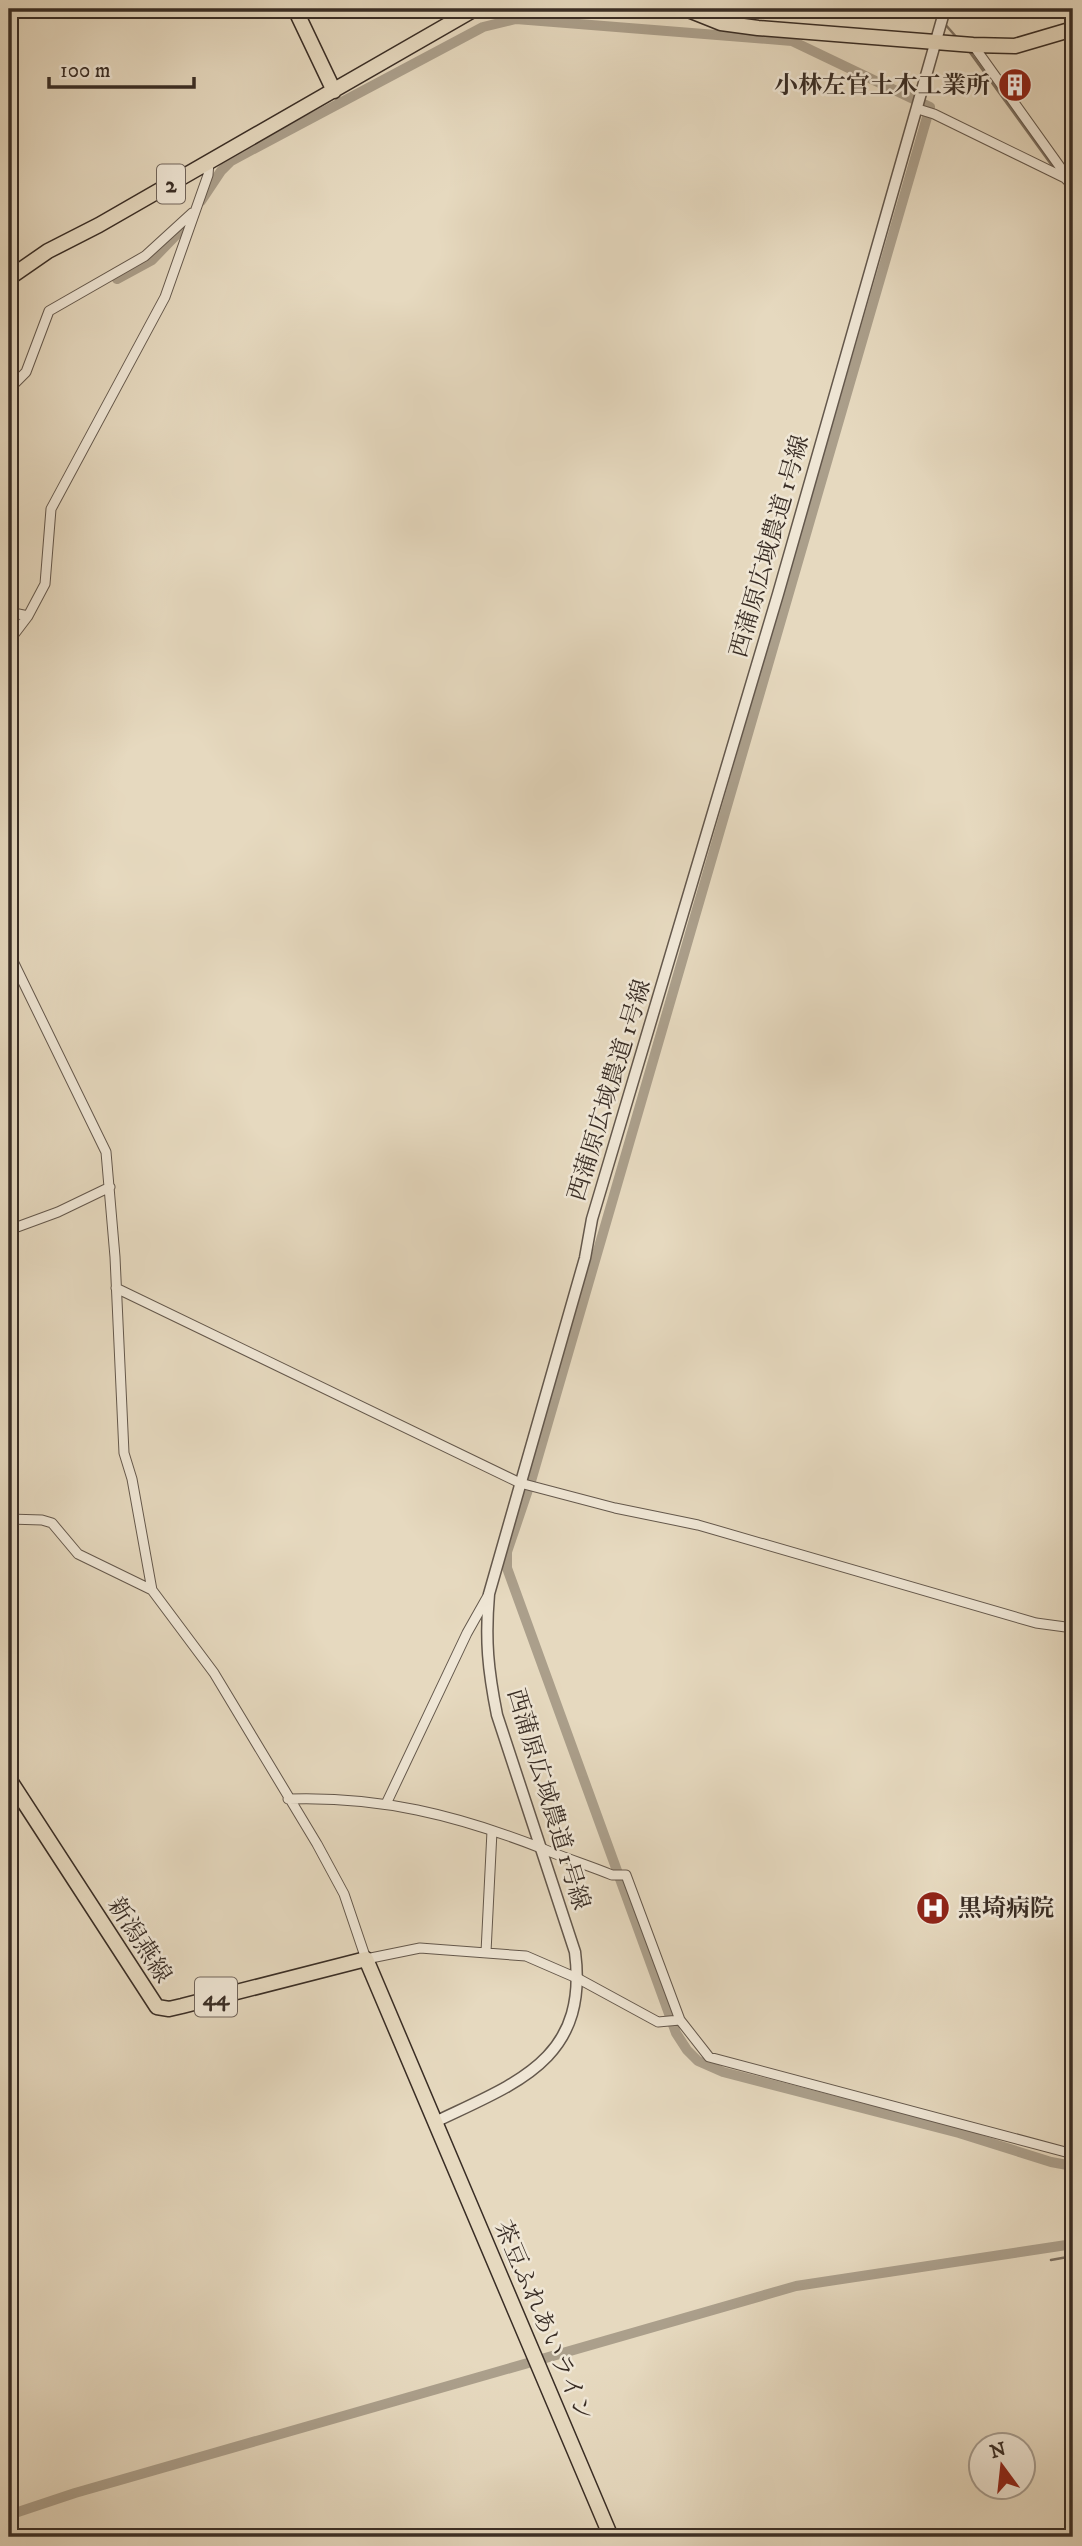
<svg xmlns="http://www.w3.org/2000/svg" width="1082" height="2546" viewBox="0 0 1082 2546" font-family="'IM FELL DW Pica','Noto Serif JP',serif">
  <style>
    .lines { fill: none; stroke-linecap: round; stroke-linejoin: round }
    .stream { stroke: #7d7162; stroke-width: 2.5 }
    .canal { stroke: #ab9f8b; stroke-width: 10 }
    .minor-casing { stroke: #64584c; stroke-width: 11 }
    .tertiary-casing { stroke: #64584c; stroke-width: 13 }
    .primary-casing { stroke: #392d25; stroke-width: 17 }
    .minor { stroke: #efe6d5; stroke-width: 9 }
    .tertiary { stroke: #efe6d5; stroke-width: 10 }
    .primary { stroke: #e6d9bf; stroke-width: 14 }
    .labels { text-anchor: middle; stroke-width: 5; stroke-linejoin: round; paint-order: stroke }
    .shield { fill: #efe6d5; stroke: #70645a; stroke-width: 2 }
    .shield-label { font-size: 23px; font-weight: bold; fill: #392d25 }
    .poi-label { font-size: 24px; font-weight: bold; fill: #392d25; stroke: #efe6d5; text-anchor: end }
    .street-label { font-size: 24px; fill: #392d25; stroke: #efe6d5 }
  </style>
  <rect width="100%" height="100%" fill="#e6d9bf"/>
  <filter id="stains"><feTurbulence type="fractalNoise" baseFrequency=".00286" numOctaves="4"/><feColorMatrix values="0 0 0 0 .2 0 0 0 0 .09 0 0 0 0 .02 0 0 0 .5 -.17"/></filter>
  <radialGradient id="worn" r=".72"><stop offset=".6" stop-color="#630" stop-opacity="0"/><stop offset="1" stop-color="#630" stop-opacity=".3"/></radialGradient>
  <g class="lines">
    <path class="stream" d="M934,9L940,17
      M944,23L958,39
      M969,51L1056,171
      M1066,185L1073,195
      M1051,2260L1073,2256"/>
    <path class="canal" d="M201,201L221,171L231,161L483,27L516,19L792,41L930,107L531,1481L507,1552V1568L676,2033L687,2050L698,2061L723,2072L959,2133L1051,2162L1073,2166
      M117,279L152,260L184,227L192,215
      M9,2515L75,2493L796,2286L1073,2244"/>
    <g class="minor-casing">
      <path id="minor" d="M973,45L1068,178
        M918,109L934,114L1065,178L1073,186
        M9,389L26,372L49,311L145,256L192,213
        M9,612L28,616
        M9,641L28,616L45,584L51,509L165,297L208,175L209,162
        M9,953L106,1152L115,1257L124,1453L132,1479L152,1590L214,1673L317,1844L344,1894L366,1959L420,1948L526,1956L579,1979L658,2022L680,2020
        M9,1230L58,1212L110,1187
        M116,1288L520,1483L615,1508L698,1525L1036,1623L1073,1628
        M9,1519L42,1520L52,1523L78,1554L152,1590
        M288,1799C380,1796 456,1815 541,1848C564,1858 588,1865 612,1875H626L680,2020L709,2057L1073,2154
        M386,1804L467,1633L489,1594
        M486,1952L492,1831"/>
    </g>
    <g class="tertiary-casing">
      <path id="tertiary" d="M435,2122C516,2083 589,2060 575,1952L497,1715C488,1670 485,1640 489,1594L585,1258L592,1219L778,594L945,9"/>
    </g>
    <g class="primary-casing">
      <path id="primary" d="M295,9L334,91
        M686,9L721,23L758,28L973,45L1015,46L1073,29
        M9,278L48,251L99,225L475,9
        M9,1779L157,2007L169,2009L182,2006L366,1959L611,2537"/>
    </g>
    <use href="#minor" class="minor"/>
    <use href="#tertiary" class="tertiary"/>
    <use href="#primary" class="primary"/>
  </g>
  <defs>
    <g id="building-disc" transform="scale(1.75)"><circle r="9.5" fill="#8f2418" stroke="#efe6d5"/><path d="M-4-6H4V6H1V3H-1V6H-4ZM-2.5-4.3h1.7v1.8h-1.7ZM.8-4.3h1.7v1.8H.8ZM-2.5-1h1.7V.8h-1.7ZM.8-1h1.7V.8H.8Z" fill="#fff"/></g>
    <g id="hospital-disc" transform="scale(1.75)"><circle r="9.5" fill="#8f2418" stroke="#efe6d5"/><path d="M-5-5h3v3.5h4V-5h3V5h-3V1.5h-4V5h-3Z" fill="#fff"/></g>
  </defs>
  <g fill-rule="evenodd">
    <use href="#building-disc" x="1015" y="85"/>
    <use href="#hospital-disc" x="933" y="1908"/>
  </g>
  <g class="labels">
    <g class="shield">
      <rect x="157" y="164.5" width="28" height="39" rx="5"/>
      <rect x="195" y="1977.5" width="42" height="39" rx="5"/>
    </g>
    <g class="shield-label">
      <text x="171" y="192">2</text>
      <text x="216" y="2005">44</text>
    </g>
    <g class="poi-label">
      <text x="990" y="93">小林左官土木工業所</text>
      <text x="958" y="1916" text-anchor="start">黒埼病院</text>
    </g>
    <g class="street-label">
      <text transform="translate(769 546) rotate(-74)" y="8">西蒲原広域農道 1号線</text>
      <text transform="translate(609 1090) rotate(-73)" y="8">西蒲原広域農道 1号線</text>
      <text transform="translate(549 1799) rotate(73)" y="8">西蒲原広域農道 1号線</text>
      <text transform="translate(140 1940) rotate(57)" y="8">新潟燕線</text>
      <text transform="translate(544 2321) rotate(67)" y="8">茶豆ふれあいライン</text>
    </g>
  </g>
  <rect width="1082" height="2546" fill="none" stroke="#e6d9bf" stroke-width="35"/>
  <rect x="10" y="10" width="1061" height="2525" fill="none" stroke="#392d25" stroke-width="3.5"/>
  <rect x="18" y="18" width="1047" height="2511" fill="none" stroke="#392d25" stroke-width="2"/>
  <g transform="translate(1002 2466) rotate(345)"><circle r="33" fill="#efe6d5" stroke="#a69c8f" stroke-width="2"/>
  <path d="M0-5L12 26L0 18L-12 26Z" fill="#8f2418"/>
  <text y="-10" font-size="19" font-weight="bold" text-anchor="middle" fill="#392d25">N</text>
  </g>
  <path d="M49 77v10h145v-10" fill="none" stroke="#392d25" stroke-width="3.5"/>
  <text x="60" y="77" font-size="21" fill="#392d25" stroke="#efe6d5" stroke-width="5" paint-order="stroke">100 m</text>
  <rect width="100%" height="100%" filter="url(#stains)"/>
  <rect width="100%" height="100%" fill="url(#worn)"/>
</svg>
